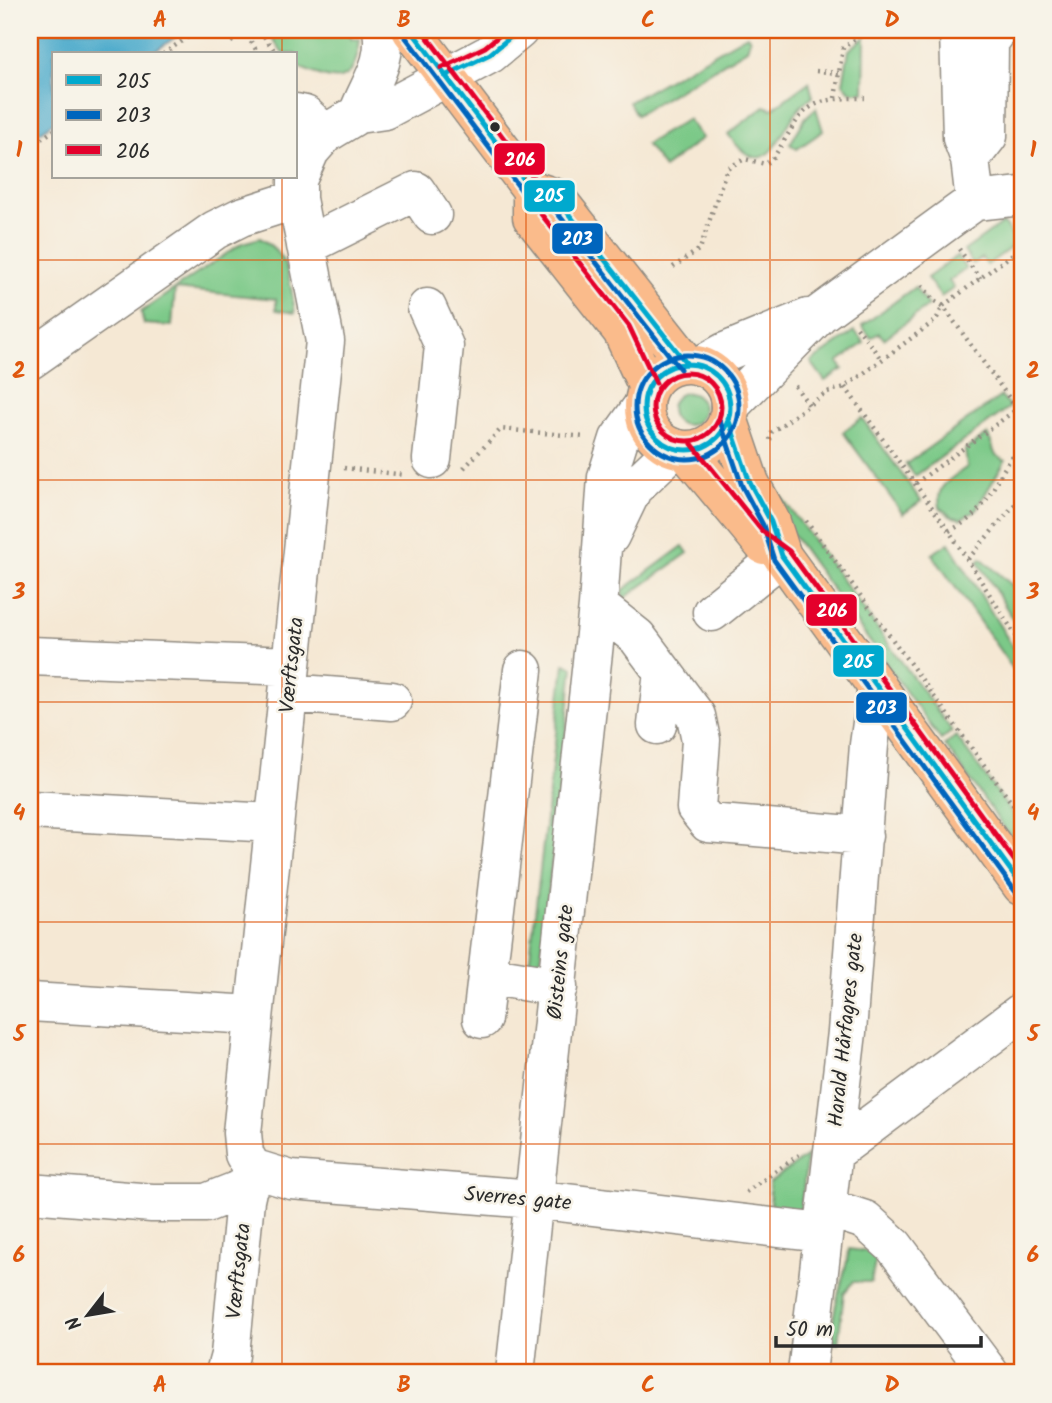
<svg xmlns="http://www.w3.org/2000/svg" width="1052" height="1403" viewBox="0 0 1052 1403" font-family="Kalam,sans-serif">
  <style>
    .green { fill: #7cc988; stroke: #547a5a; stroke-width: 2 }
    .water { fill: #4eabcc; stroke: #3c6b7c; stroke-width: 2 }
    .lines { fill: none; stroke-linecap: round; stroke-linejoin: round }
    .minor-casing { stroke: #908a80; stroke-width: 41 }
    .major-casing { stroke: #908a80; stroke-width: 41 }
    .path { stroke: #908a80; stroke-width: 4.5; stroke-dasharray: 2 5; stroke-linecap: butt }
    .minor { stroke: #fff; stroke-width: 38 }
    .major { stroke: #fabb8b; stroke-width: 38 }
    .path-bridge { stroke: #908a80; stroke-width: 4.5; stroke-dasharray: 2 5; stroke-linecap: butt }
    .bus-1-casing { stroke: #f7f3e8; stroke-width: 10 }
    .bus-2-casing { stroke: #f7f3e8; stroke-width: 10 }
    .bus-3-casing { stroke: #f7f3e8; stroke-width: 10 }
    .bus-1 { stroke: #00a9ce; stroke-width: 5 }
    .bus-2 { stroke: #0065bd; stroke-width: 5 }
    .bus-3 { stroke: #e4002b; stroke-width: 5 }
    .grid { fill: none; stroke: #df570e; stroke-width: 2; stroke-opacity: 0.55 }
    .bus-dot { fill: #2b2b2b; stroke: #f7f3e8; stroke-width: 2.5 }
    .labels { text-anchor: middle; stroke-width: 5; stroke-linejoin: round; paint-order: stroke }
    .street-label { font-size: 21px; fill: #2b2b2b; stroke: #f7f3e8 }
    .line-badge { stroke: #f7f3e8; stroke-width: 2.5 }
    .badge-label { font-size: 19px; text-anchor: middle; font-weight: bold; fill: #fff }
    .neatline { fill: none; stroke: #df570e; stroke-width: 2.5 }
    .grid-label { font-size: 23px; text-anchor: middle; font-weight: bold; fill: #df570e }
  </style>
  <rect width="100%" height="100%" fill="#f7f3e8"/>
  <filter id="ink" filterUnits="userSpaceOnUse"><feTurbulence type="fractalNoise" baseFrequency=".0143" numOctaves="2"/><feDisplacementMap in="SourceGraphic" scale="14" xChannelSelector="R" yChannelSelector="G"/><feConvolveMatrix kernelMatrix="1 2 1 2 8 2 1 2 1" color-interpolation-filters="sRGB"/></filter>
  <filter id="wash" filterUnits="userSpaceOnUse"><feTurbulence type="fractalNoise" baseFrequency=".00686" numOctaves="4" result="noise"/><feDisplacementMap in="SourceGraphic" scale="28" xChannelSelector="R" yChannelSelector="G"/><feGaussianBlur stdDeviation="1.57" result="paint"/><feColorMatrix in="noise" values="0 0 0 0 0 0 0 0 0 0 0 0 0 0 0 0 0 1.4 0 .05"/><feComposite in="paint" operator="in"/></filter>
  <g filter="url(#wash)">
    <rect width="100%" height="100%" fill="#f5e8d4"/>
    <path class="green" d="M267,30H353L350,34L351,39H360C354,91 335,82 296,66V54H283Z
      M747,35L750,39L747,49L636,115L629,102Z
      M865,37L864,92H851L843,83L849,50Z
      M809,82L813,97C781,110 774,199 728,134L765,106L772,109Z
      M816,108L823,131L797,149L790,144L806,117Z
      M688,119L702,138L664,168L646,144Z
      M1003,223L1017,243L987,265L982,258L973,264L964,251Z
      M260,238C290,254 290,283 295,313L276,310V299L175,289L172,326L144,324L141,312L242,243Z
      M957,256L966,269L949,281L954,288L941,297L927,278Z
      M915,287L928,306L884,339L879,333L871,338L862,326Z
      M855,331L864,343L838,362L843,369L825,381L811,362Z
      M671 409a16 16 0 1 1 32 0a16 16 0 1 1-32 0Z
      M1001,396L1010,407L915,476L906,464Z
      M862,418L921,501L903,514L843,432Z
      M988,434L995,454L1005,461L975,511L961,519L950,516L940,507C935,485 951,479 967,467L965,450Z
      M770,481L952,731L941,740L764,495Z
      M949,543L1022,662L1020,679L932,554Z
      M683,546L688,553L622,600L623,590Z
      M981,558L1022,594V625L1018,627L978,562Z
      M564,664L573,667L540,968L529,965Z
      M956,736L1022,827V839L1016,844L945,745Z
      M807,1156L800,1216L771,1208L769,1183Z
      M849,1249L877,1253L871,1282H853L844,1293L838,1343H834C828,1312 846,1278 849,1249Z"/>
    <path class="water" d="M30,30H186L151,54H54V122L30,139Z"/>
  </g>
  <g filter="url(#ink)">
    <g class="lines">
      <g class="minor-casing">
        <path id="minor" d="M519,30L490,54L385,110L358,114L325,134L310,151L297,180V199L325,341L242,1133L244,1154L252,1168L291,1180L533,1199L822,1233
          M959,30L962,138L970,159L975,201
          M296,113L305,115L325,134
          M358,114C369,84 388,63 382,30
          M970,159L988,136L989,42L998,30
          M306,246L416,191L432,215
          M427,308L444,346L432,459
          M30,360L215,230L241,217L297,199
          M700,366L725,352L808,318
          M730,406L820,314L954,216L975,201L1022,196
          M610,536L633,488L675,448
          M598,606L637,637L696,716L701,740L696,808L708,823L863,836
          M712,612L782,556
          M30,656L291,666
          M288,693L392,701
          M657,725L663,672
          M30,810L274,823
          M487,975L558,987
          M30,1002L254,1015
          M482,1019L523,670
          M833,1153L1022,1012
          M30,1193L152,1203H206L249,1186
          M828,1208L865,1220L894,1246L989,1373
          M225,1373L230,1355L245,1200L252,1168
          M515,1373L598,606L607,477L619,439L644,404
          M807,1373L847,1032L869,745L877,686"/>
      </g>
      <g class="major-casing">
        <path id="major" d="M411,30L532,190L556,198L687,364
          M532,190V217L622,331L648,387
          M644 407a43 43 0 1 1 86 0a43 43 0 1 1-86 0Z
          M728,418L750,483L771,522L782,556L1022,886
          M685,450L764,545"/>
      </g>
      <path class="path" d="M243,30L259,54
        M260,31L277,54
        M163,54L198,30
        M816,71L839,73
        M835,98L843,48L869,30
        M30,147L54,130
        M959,249L980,279
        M673,267L700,249L727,168L745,159L765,164L772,160C804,111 801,97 865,98
        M857,327L881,359
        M795,386L809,405
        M845,387L949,531L1022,645
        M770,440L772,432L809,405L827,392L845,387L936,320L943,306L1022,247
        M344,468L405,475
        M464,468L501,429L585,437
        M916,483L1017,409L943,306L934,301L920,282
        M806,521L1022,817
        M949,531C997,508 989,478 1022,447
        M968,559L1022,496
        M746,1192L799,1155"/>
      <use href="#minor" class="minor"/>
      <use href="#major" class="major"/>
      <path class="path-bridge" d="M231,42L250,30"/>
      <g class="bus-1-casing">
        <path id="bus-1" d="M411,30L532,190L556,198L687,364
          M445,76L490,54L519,30
          M644 407a43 43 0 1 1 86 0a43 43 0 1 1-86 0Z
          M728,418L750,483L771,522L782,556L1022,886"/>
      </g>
      <g class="bus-2-casing">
        <path id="bus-2" d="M404,35L525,195L551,205L680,369
          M635 407a52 52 0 1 1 104 0a52 52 0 1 1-104 0Z
          M720,421L742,486L763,525L774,560L1015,891"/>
      </g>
      <g class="bus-3-casing">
        <path id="bus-3" d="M422,30L539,185L541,214L629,326L656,383
          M441,68L485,47L506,30
          M653 407a34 34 0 1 1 68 0a34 34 0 1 1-68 0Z
          M692,444L762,531L789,551L1022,871"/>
      </g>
      <use href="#bus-1" class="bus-1"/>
      <use href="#bus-2" class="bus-2"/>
      <use href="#bus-3" class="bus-3"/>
    </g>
  </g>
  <path class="grid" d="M282,30V54M526,30V1373M770,30V1373M282,177V1373M30,260H1022M30,480H1022M30,702H1022M30,922H1022M30,1144H1022"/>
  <circle class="bus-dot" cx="495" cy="127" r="6"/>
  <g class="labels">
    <g class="street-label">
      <text transform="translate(291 665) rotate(-84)" y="7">Værftsgata</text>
      <text transform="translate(560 962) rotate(-84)" y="7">Øisteins gate</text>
      <text transform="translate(845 1030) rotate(-84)" y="7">Harald Hårfagres gate</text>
      <text transform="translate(518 1198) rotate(5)" y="7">Sverres gate</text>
      <text transform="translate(238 1271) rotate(-84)" y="7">Værftsgata</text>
    </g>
  </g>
  <g class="line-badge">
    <rect x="493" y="142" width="53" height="34" rx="7" fill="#e4002b"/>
    <rect x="523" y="179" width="53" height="34" rx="7" fill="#00a9ce"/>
    <rect x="551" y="222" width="53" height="33" rx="7" fill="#0065bd"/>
    <rect x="805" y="593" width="53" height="34" rx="7" fill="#e4002b"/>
    <rect x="832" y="644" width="53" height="34" rx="7" fill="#00a9ce"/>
    <rect x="855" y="691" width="53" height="33" rx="7" fill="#0065bd"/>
  </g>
  <g class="badge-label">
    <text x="520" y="166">206</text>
    <text x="549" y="202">205</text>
    <text x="577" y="245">203</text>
    <text x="832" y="617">206</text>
    <text x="858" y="668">205</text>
    <text x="881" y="714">203</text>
  </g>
  <rect width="1052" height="1403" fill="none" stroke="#f7f3e8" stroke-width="77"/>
  <rect x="52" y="52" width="245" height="126" fill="#f7f3e8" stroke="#a5a39c" stroke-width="2"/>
  <rect x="66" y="75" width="35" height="10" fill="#00a9ce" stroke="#a5a39c" stroke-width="2"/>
  <text x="116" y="88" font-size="21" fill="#2b2b2b">205</text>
  <rect x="66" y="110" width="35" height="10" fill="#0065bd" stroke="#a5a39c" stroke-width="2"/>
  <text x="116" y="122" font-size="21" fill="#2b2b2b">203</text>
  <rect x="66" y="145" width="35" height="10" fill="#e4002b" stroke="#a5a39c" stroke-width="2"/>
  <text x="116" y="158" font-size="21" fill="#2b2b2b">206</text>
  <g transform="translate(88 1315) rotate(239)" stroke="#f7f3e8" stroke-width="5" paint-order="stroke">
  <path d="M0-5L12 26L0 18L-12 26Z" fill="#2b2b2b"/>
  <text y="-10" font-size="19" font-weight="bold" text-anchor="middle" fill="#2b2b2b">N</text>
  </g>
  <path d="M776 1336v10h205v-10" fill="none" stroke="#2b2b2b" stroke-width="3.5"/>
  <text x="786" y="1336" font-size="21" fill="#2b2b2b" stroke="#f7f3e8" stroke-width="5" paint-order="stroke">50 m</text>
  <rect x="38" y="38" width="976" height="1326" class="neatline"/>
  <g class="grid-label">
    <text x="160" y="27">A</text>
    <text x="404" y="27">B</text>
    <text x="648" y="27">C</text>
    <text x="892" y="27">D</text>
    <text x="19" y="157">1</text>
    <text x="1033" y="157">1</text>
    <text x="19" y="378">2</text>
    <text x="1033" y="378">2</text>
    <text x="19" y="599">3</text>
    <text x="1033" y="599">3</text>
    <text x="19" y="820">4</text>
    <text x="1033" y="820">4</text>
    <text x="19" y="1041">5</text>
    <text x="1033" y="1041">5</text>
    <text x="19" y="1262">6</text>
    <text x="1033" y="1262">6</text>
    <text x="160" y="1392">A</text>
    <text x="404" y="1392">B</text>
    <text x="648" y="1392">C</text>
    <text x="892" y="1392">D</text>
  </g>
</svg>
